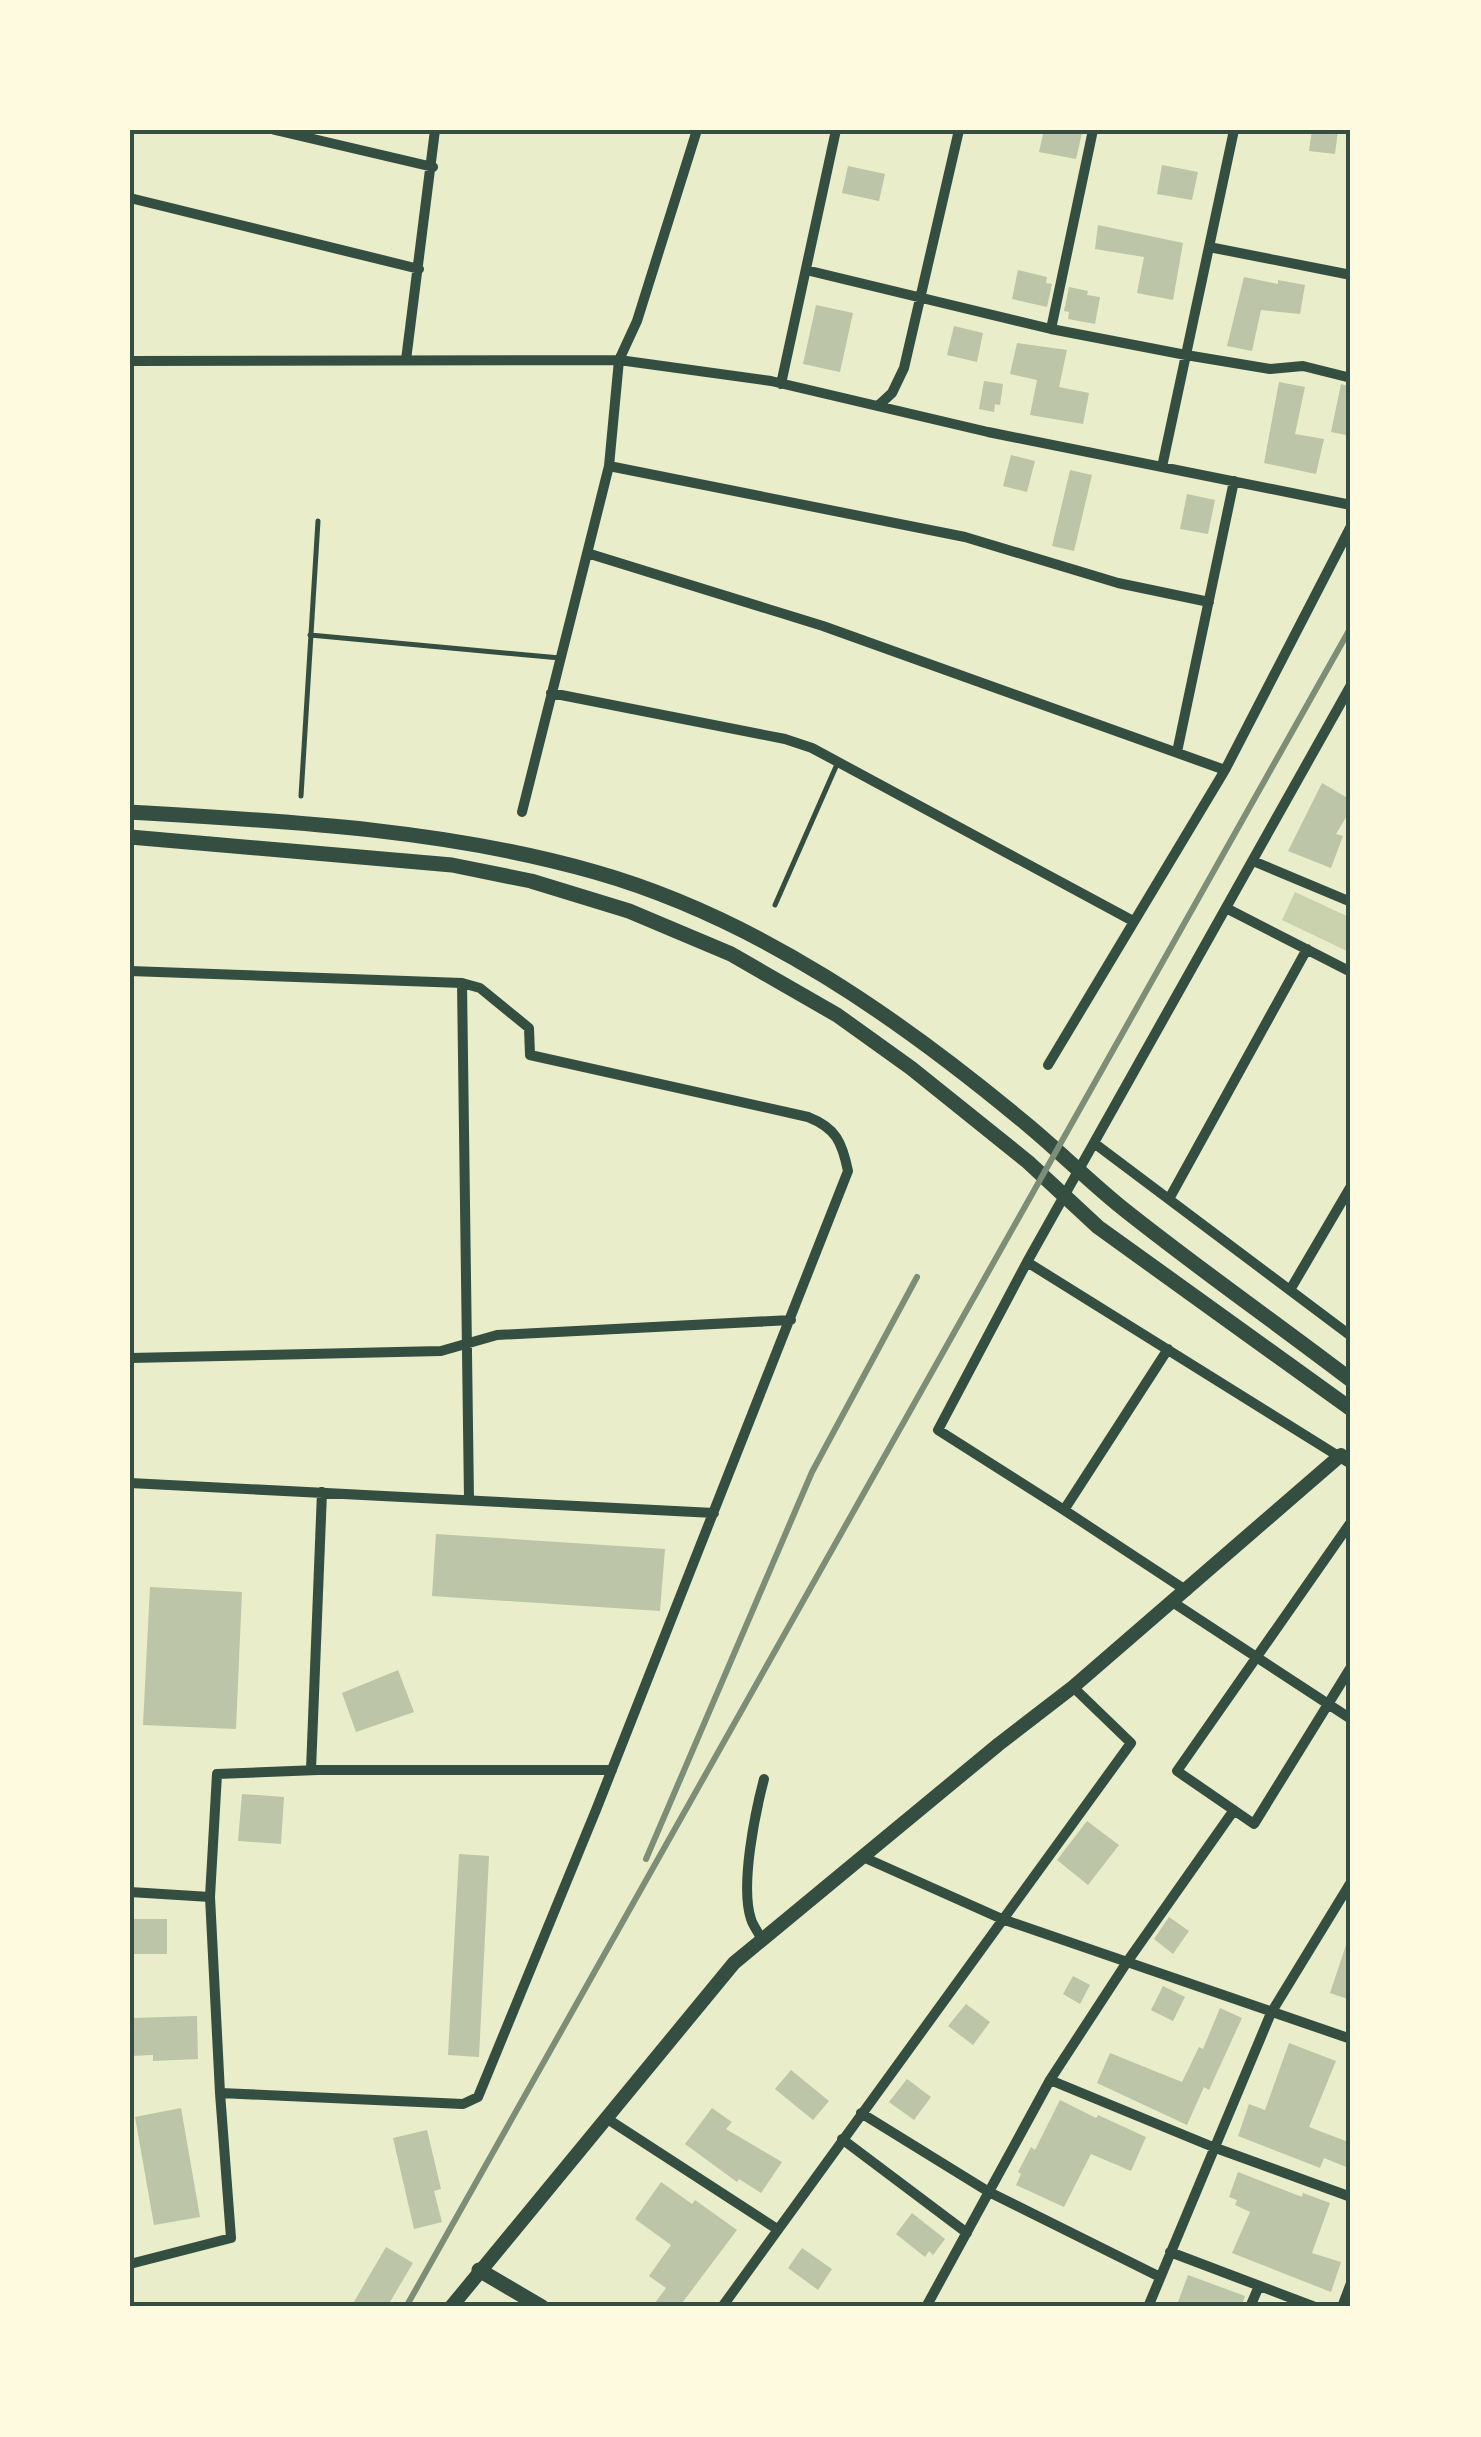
<svg xmlns="http://www.w3.org/2000/svg" width="1481" height="2437" viewBox="0 0 1481 2437" font-family="'Public Sans',sans-serif">
  <style>
    .green { fill: #cad2ad }
    .building { fill: #bcc5a7 }
    .lines { fill: none; stroke-linecap: round; stroke-linejoin: round }
    .service { stroke: #344e41; stroke-width: 5 }
    .minor { stroke: #344e41; stroke-width: 10 }
    .tertiary { stroke: #344e41; stroke-width: 14 }
    .secondary { stroke: #344e41; stroke-width: 15 }
    .rail { stroke: #7c8e77; stroke-width: 6 }
    .neatline { fill: none; stroke: #344e41; stroke-width: 4 }
  </style>
  <rect width="100%" height="100%" fill="#e9edc9"/>
  <path class="green" d="M1295,892L1351,918V953L1282,920Z"/>
  <path class="building" d="M1044,130L1082,133L1076,159L1039,152Z
    M1312,130H1338L1335,154L1309,151Z
    M1162,165L1198,172L1192,200L1157,194Z
    M848,166L885,174L879,201L842,193Z
    M1098,225L1183,243L1173,300L1137,293L1144,257L1095,249Z
    M1018,270L1047,277L1046,283L1052,284L1047,307L1012,299Z
    M1244,277L1278,284V280L1305,285L1300,314L1261,310L1252,351L1227,346Z
    M1069,287L1088,291L1087,295L1100,297L1095,324L1068,319L1069,312L1064,311Z
    M816,305L853,313L840,372L803,364Z
    M954,326L983,333L977,362L947,355Z
    M1017,343L1067,350L1059,387L1089,393L1083,424L1030,415L1037,380L1010,374Z
    M984,381L1003,384L1000,405L995,404L994,412L979,409Z
    M1279,382L1305,387L1295,434L1324,439L1316,474L1264,463Z
    M1341,384L1351,387V436L1331,432Z
    M1011,455L1035,461L1027,492L1003,486Z
    M1070,470L1092,475L1074,551L1052,546Z
    M1187,494L1215,500L1208,534L1180,529Z
    M1322,783L1351,800V809L1336,834L1343,836L1331,868L1288,851Z
    M436,1534L665,1549L660,1611L432,1596Z
    M150,1587L242,1592L236,1729L143,1725Z
    M398,1670L414,1712L356,1732L342,1693Z
    M242,1794L284,1797L281,1844L238,1841Z
    M1087,1821L1119,1845L1088,1885L1057,1860Z
    M459,1854L489,1856L479,2057L448,2055Z
    M1169,1917L1189,1931L1173,1954L1154,1939Z
    M134,1919H167V1954H133Z
    M1348,1939H1351V2000L1330,1993Z
    M1073,1976L1090,1985L1080,2004L1063,1994Z
    M1163,1986L1185,1997L1173,2021L1151,2010Z
    M966,2004L990,2022L973,2045L948,2026Z
    M1220,2008L1242,2018L1209,2090L1204,2087L1187,2125L1097,2083L1110,2053L1182,2082L1199,2047L1203,2049Z
    M197,2016L198,2059L153,2061V2055L130,2056L132,2018Z
    M1289,2043L1336,2061L1309,2127L1351,2143V2169L1324,2158L1320,2168L1238,2136L1249,2104L1265,2110Z
    M791,2070L829,2101L813,2120L775,2089Z
    M907,2079L931,2097L914,2120L889,2102Z
    M1060,2100L1096,2118L1098,2115L1146,2137L1131,2171L1091,2154L1064,2207L1016,2185L1021,2174L1018,2172L1031,2147L1035,2150Z
    M181,2108L200,2217L154,2225L135,2117Z
    M712,2108L732,2122L726,2129L782,2162L761,2193L739,2179L737,2182L685,2144Z
    M427,2130L441,2189L434,2191L442,2222L414,2229L393,2138Z
    M1238,2172L1302,2197L1303,2193L1330,2203L1312,2253L1341,2262L1331,2292L1232,2253L1250,2212L1235,2205L1237,2200L1229,2197Z
    M661,2182L692,2204L695,2200L737,2230L679,2307H652L666,2288L649,2276L671,2245L635,2219Z
    M912,2213L945,2239L933,2255L929,2251L925,2257L896,2234Z
    M386,2247L413,2263L387,2307H351Z
    M802,2248L832,2269L818,2290L788,2268Z
    M1188,2275L1245,2296L1241,2307H1192L1178,2302Z"/>
  <g class="lines">
    <path class="service" d="M310,635L560,658
      M301,796L318,521
      M775,905L838,762"/>
    <path class="minor" d="M275,130L433,167
      M130,198L419,269
      M1209,247L1351,275
      M806,270L1051,329L1186,355L1270,369L1303,366L1351,378
      M1051,329L1093,130
      M406,360L435,130
      M130,361L619,360L637,321L697,130
      M781,384L836,130
      M879,405L892,393L904,368L959,130
      M609,466L965,537L1118,583L1209,602
      M1162,467L1234,130
      M587,553L823,626L1225,770
      M1351,685L1027,1262L1351,1464
      M551,693L785,739L812,748L1133,921
      M1177,752L1234,481
      M522,812L609,466L619,360L771,381L988,432L1351,505
      M1253,861L1351,902
      M1226,908L1351,972
      M130,971L462,983L480,988L529,1028L530,1055L808,1117C836,1128 842,1142 848,1171L596,1810L478,2097L463,2104L220,2093L210,1897L130,1892
      M462,983L469,1499
      M1048,1065L1225,770L1351,526
      M1094,1143L1351,1336
      M1169,1199L1307,949
      M1027,1262L938,1430L1064,1510
      M1290,1290L1351,1186
      M1168,1349L1064,1510L1187,1591
      M130,1358L441,1351L497,1335L791,1320
      M130,1483L714,1513
      M1351,1522L1177,1771L1254,1824L1351,1667
      M1174,1603L1351,1719
      M311,1770L322,1492
      M863,1857L1002,1919L1351,2039
      M210,1897L217,1774L318,1770H612
      M762,1940C759,1933 753,1926 751,1919C740,1886 755,1813 764,1779
      M1050,2080L1213,2147L1351,2197
      M861,2113L989,2192L1160,2277
      M606,2118L777,2229
      M842,2139L967,2233
      M1170,2252L1315,2307
      M130,2264L231,2238L220,2093
      M722,2307L1131,1743L1073,1687
      M926,2307L1050,2080L1127,1962L1234,1810
      M1148,2307L1271,2013L1351,1882
      M1250,2307L1259,2286
      M1342,2307L1351,2283"/>
    <path class="tertiary" d="M451,2307L734,1963L999,1744L1073,1687L1341,1455"/>
    <path class="secondary" d="M130,812C285,821 445,829 595,872C757,918 902,1020 1030,1127C1061,1153 1090,1182 1121,1207C1196,1267 1275,1322 1351,1380
      M130,837L452,865L531,881L629,911L731,954L837,1015L911,1068L1028,1162L1098,1227L1351,1409
      M479,2270L542,2307"/>
    <path class="rail" d="M646,1859L812,1472L917,1277
      M406,2307L1351,627"/>
  </g>
  <rect width="1481" height="2437" fill="none" stroke="#fefae0" stroke-width="265"/>
  <rect x="132" y="132" width="1216" height="2172" class="neatline"/>
</svg>
